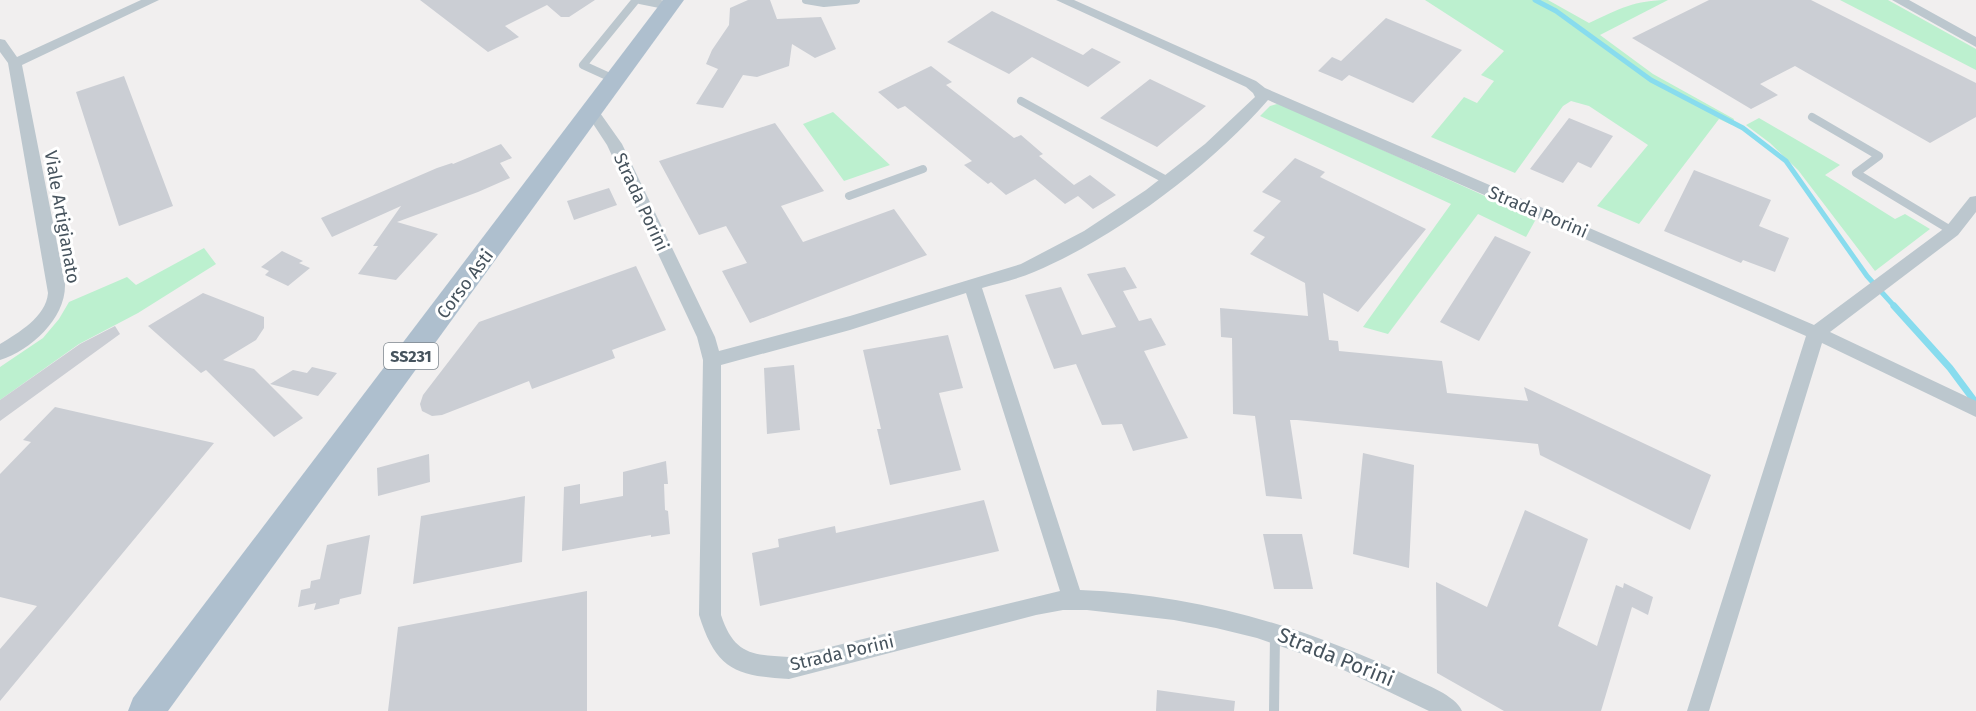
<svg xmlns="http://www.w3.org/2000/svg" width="1976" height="711" viewBox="0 0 1976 711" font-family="'Fira Sans',sans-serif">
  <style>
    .green { fill: #bcf0cf }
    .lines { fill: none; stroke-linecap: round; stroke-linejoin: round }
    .stream-far1 { stroke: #88dcee; stroke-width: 5 }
    .stream { stroke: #88dcee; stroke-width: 7 }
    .building { fill: #cbced4 }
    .lane-far1 { stroke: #bcc7ce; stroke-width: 8 }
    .lane { stroke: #bcc7ce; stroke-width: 10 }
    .street { fill: #bcc7ce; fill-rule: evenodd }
    .primary { fill: #aebfce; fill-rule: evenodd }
    .labels { text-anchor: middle; stroke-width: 6; stroke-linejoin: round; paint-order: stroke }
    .shield { fill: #fff; stroke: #7e878e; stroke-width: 1.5 }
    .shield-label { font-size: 16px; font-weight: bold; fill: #46535d }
    .street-label { font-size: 18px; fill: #46535d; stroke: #fff }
    .near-street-label { font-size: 21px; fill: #46535d; stroke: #fff }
  </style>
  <rect width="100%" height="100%" fill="#f1efef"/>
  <path class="green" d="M1425,0H1548L1589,23C1619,9 1635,0 1668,0L1600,35L1653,74L1734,119L1732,125L1719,119L1639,224L1597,206L1648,145L1589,106L1571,101L1563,106L1515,173L1431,137L1464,97L1477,103L1494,81L1481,75L1504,51Z
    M1840,0H1888L1976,49V70Z
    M1277,104L1283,105L1536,219L1526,237L1478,214L1388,334L1363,327L1451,204L1260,116L1270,106Z
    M833,112L890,165L844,181L803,124Z
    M1759,118L1840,165L1825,175L1895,219L1905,214L1930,229L1875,271L1798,170L1770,143L1746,125Z
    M204,248L216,264L138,313L79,344L0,400V367L43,338L59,319L69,302L127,277L136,285Z"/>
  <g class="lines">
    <path class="stream-far1" d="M1535,0L1556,11L1651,80L1743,128L1786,161L1867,276L1896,308"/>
    <path class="stream" d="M1894,306L1950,368L1976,403"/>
  </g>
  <path class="building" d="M420,0H595L569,17H561L547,5L505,26L519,37L488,52Z
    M748,0H770L777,19L821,17L836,49L815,58L792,44L789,66L757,77L743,75L723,108L696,104L718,69L706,64L712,50L729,25L730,8Z
    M1709,0H1811L1976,83V117L1930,143L1795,66L1760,84L1778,95L1751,109L1632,38Z
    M992,11L1083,55L1092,48L1121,62L1088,87L1032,57L1009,74L947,42Z
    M1386,18L1462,50L1413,103L1349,75L1342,81L1318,71L1332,57L1341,61Z
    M931,66L952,82L946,85L1014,138L1021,135L1043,154L1039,156L1074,185L1090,175L1116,195L1093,209L1078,196L1065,204L1035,179L1006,195L991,182L988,184L964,165L972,161L905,106L898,109L878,92Z
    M124,76L173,206L119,226L76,92Z
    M1150,79L1206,106L1157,147L1100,118Z
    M1569,118L1613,136L1591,168L1578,162L1563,183L1530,169Z
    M775,123L824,191L781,206L803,242L894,209L927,255L750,323L722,271L747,263L726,226L699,235L659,161Z
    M501,144L512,158L500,163L510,178L478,192L397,222L438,234L396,280L358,274L378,246H373L401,206L332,237L321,218L437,168L452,163L453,164Z
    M1295,158L1325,172L1320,177L1426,229L1358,312L1323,293L1329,340L1338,341L1339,351L1442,361L1447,393L1528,401L1524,387L1711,475L1690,530L1540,455L1538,444L1297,420H1290L1302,499L1266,496L1255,416L1233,414L1232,338L1221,337L1220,308L1308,316L1305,283L1250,254L1265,237L1253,231L1281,201L1262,192Z
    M1694,170L1771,200L1759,226L1789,238L1775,272L1743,260L1741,263L1664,231Z
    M609,188L617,205L574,220L567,201Z
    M1495,236L1531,252L1479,341L1440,322Z
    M282,251L303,261L299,263L310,268L288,286L265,275L269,271L261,267Z
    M636,266L666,330L612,350L615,358L532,389L529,381L442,415L432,416L422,411L420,404L423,395L479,322Z
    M1125,267L1137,288L1123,291L1139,321L1151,318L1166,345L1144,351L1188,438L1133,451L1122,424L1102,425L1076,364L1054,369L1025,295L1061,287L1082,335L1116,327L1087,274Z
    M203,293L264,317V328L256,340L223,360L254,369L303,418L274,437L206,370L201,373L148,326Z
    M115,326L120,334L0,421V400L80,344Z
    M948,335L963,388L939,393L961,470L890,485L877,429H881L863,350Z
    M794,365L800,430L767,434L764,368Z
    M312,367L337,373L318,396L270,384L293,370L307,373Z
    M55,407L214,443L0,701V649L37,606L0,597V474L31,442L23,440Z
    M1363,453L1414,465L1409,568L1353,554Z
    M429,454L430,482L378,496L377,468Z
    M666,461L668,484H664L665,510L668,511L670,534L651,537V535L562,551L564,487L580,484V504L623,496V472Z
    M525,496L522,562L413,584L421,516Z
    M984,500L999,551L760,606L752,553L779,547L778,539L835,526L836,533Z
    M1525,510L1588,539L1558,626L1597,646L1616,585L1623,588L1624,583L1653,597L1648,615L1632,607L1601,711H1504L1437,673L1436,582L1487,607Z
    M1263,534H1302L1313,589H1274Z
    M370,535L361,594L340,599L339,604L314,610L316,603L298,607L301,590L310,588L311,581L320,579L327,545Z
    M587,591V711H388L398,627Z
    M1157,690L1235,701L1234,711H1156Z"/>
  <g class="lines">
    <path class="lane-far1" d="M640,0L670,6
      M806,0L824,3L856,0
      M616,80L583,65L636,0
      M1021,101L1170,182
      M1812,117L1879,156L1856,173L1952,231
      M849,196L923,169"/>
    <path class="lane" d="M1274,711L1275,635"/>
    <path class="street" d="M141,0H159L22,65L65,284C66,318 31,350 0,360V344C18,333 46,317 48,293L8,63L0,52V39L5,40L17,57Z
      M1056,0H1074L1256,81L1265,88L1814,325L1946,227L1970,197L1976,196V212L1958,235L1830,332L1976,401V417L1822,343L1709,711H1687L1806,336L1268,100C1211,166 1115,238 1034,272C1018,279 999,283 982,288L1080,590C1195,594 1307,627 1410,677C1426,685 1455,695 1462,711H1429L1331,664L1257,638L1216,628L1174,620L1087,610H1063L1036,615L789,679C735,676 716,669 699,615L703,360L697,337L607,145L586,113L588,110H598L622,144L715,337L719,351L850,316L1021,264L1084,231L1146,190L1205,144L1255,97L1253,93L1246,87ZM966,293L1060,591L789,657C751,655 734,654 721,615V365L850,330Z
      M1892,0H1909L1976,37V47Z"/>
    <path class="primary" d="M663,0H684L168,711H128L133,698Z"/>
  </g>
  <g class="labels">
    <rect class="shield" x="384" y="343" width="54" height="26" rx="4.5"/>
    <g class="shield-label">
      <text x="411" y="362">SS231</text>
    </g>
    <g class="street-label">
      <text transform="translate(641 202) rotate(65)" y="6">Strada Porini</text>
      <text transform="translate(1538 212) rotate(23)" y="6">Strada Porini</text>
      <text transform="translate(62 217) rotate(80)" y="6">Viale Artigianato</text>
      <text transform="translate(465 284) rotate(-53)" y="6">Corso Asti</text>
      <text transform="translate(842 653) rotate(-13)" y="6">Strada Porini</text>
    </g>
    <g class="near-street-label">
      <text transform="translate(1336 657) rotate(22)" y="7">Strada Porini</text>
    </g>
  </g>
</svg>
